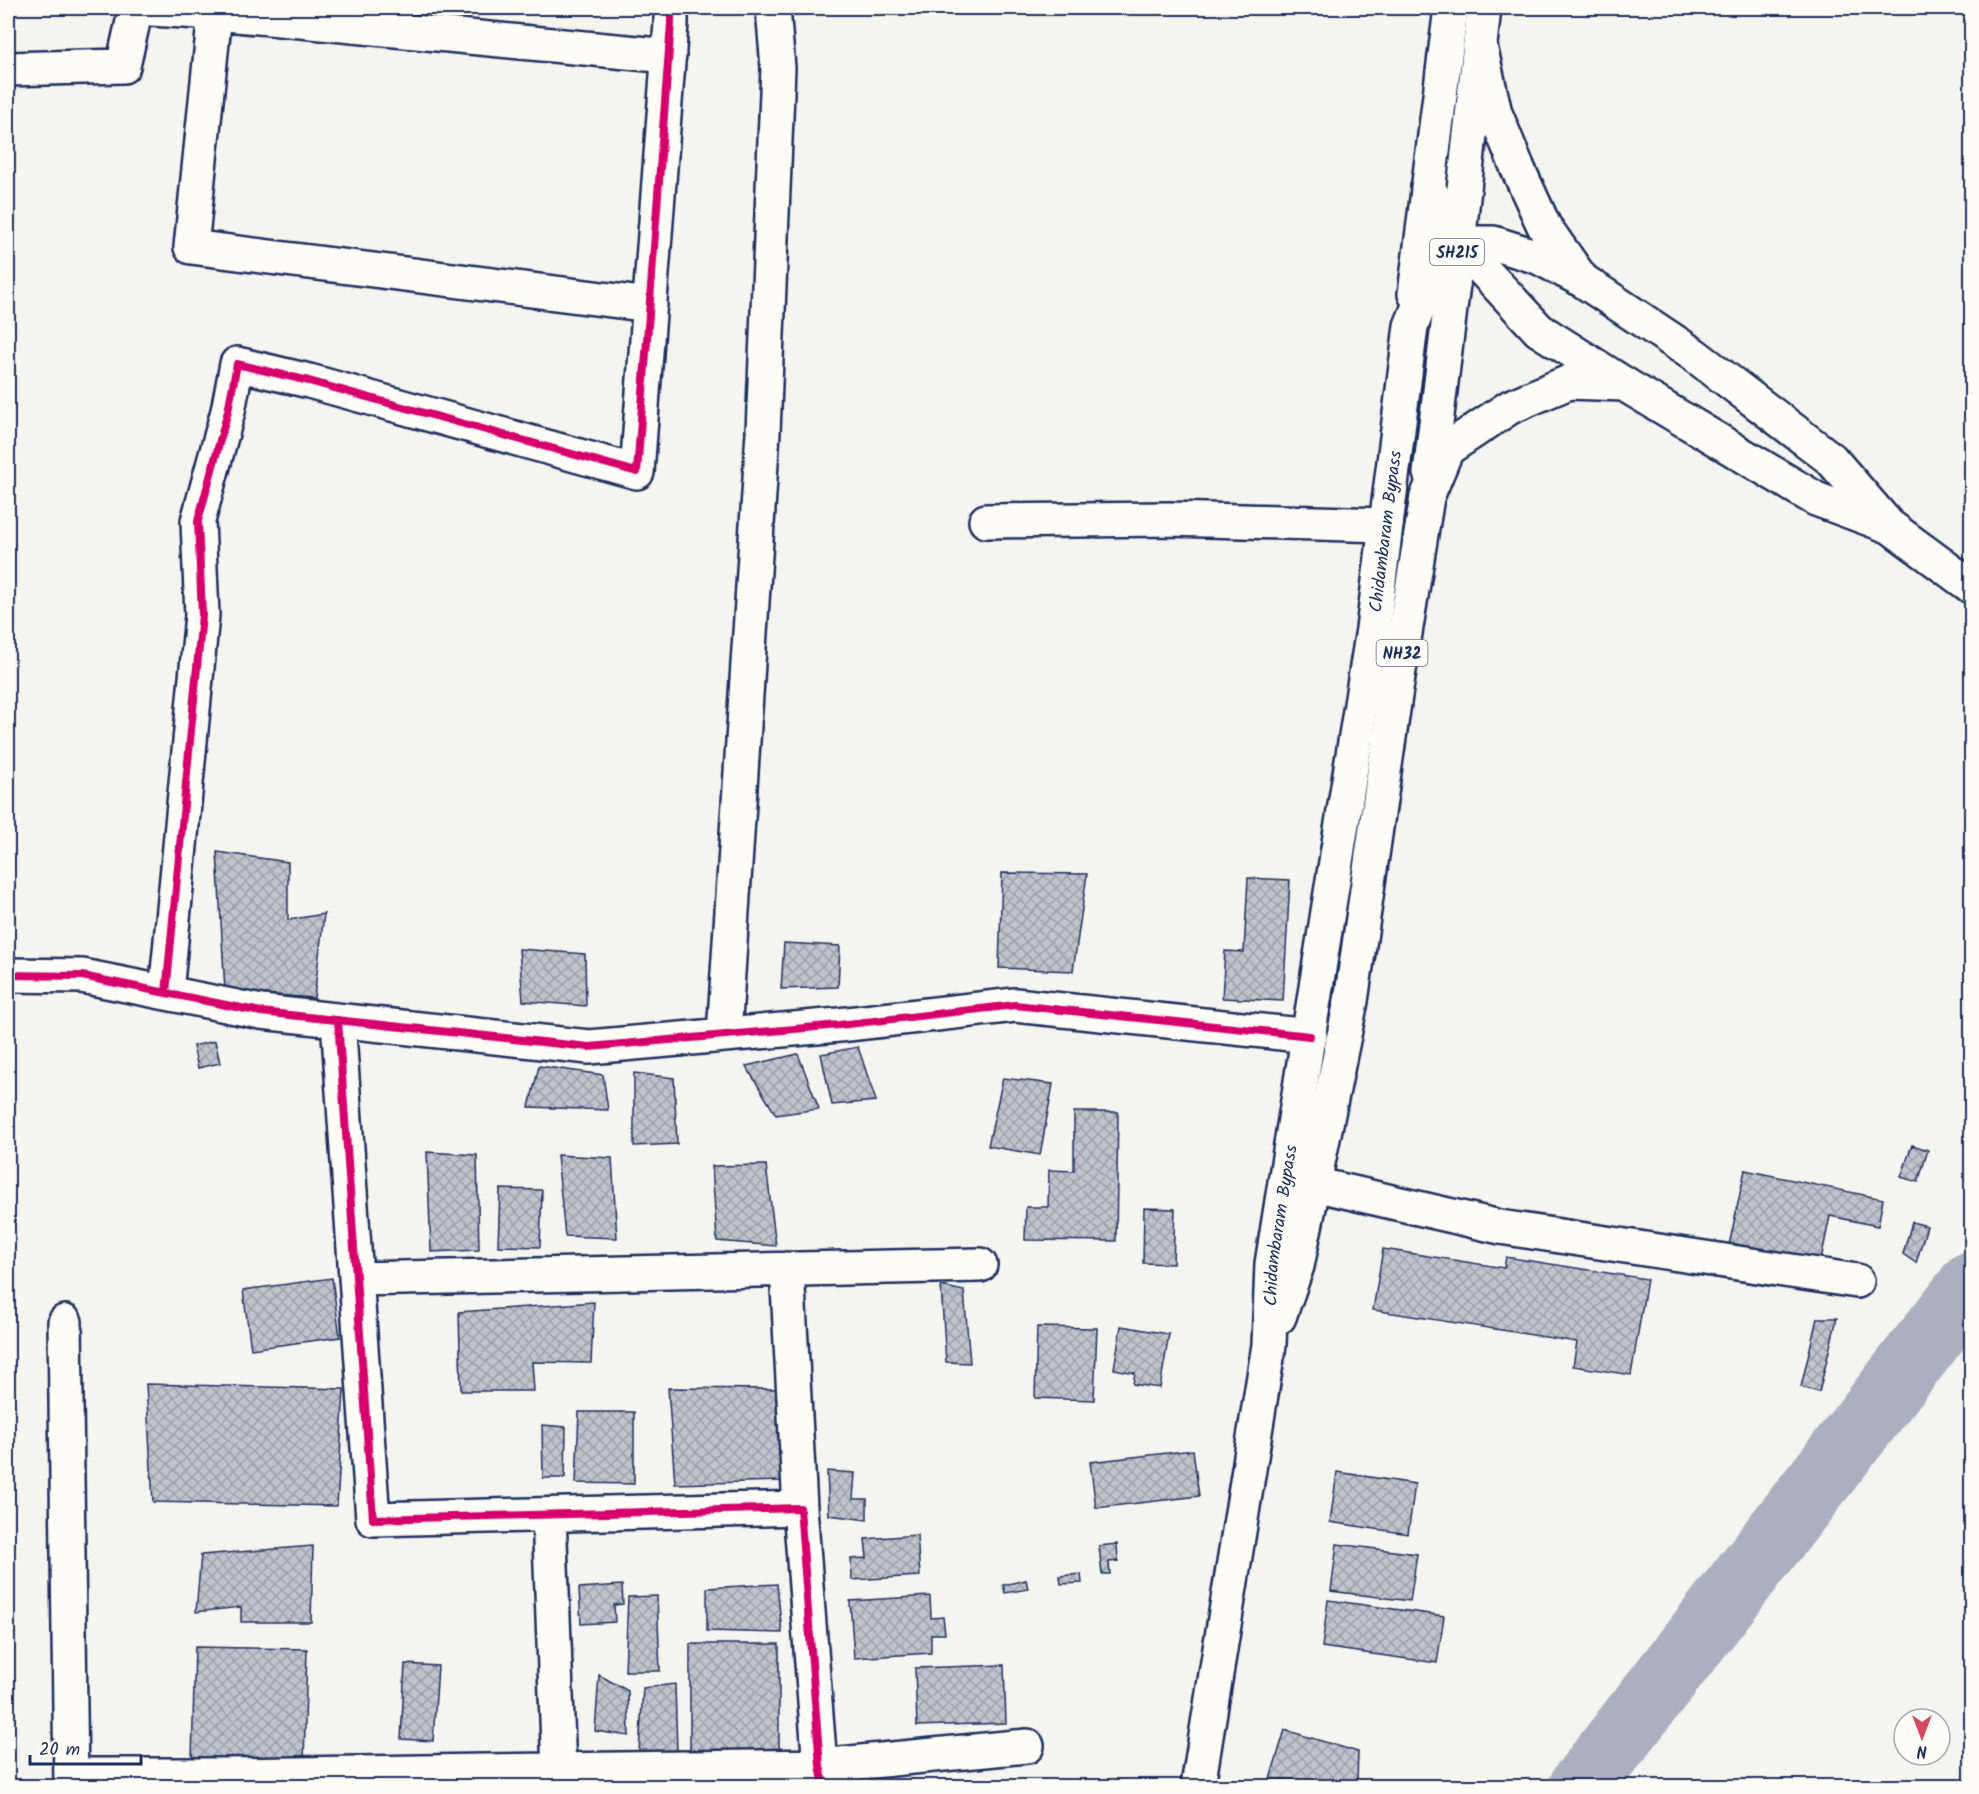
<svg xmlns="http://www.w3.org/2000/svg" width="1979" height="1794" viewBox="0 0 1979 1794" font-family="Kalam,sans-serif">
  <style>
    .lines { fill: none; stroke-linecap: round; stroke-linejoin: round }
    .river { stroke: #aab0bf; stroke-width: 66 }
    .building { fill: url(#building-cross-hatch); stroke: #1b2f5e; stroke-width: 1.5 }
    .minor-casing { stroke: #1b2f5e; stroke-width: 38 }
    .primary-casing { stroke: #1b2f5e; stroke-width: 38 }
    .trunk-casing { stroke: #1b2f5e; stroke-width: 38 }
    .minor { stroke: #fdfcf7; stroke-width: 33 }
    .primary { stroke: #fdfcf7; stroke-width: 33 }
    .trunk { stroke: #fdfcf7; stroke-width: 33 }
    .cycleway-casing { stroke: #fdfcf7; stroke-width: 11 }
    .cycleway { stroke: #d6006c; stroke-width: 8 }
    .labels { text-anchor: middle; stroke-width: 4.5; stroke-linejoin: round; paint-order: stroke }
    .shield { fill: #fdfcf7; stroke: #5f6c8c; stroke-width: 1.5 }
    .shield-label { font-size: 16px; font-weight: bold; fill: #1b2f5e }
    .street-label { font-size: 18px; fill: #1b2f5e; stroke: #fdfcf7 }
  </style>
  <defs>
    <pattern id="building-cross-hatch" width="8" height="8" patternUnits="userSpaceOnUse" patternTransform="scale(1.5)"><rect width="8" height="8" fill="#bfc3cc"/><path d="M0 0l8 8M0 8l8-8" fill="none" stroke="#9a9fa9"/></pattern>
  </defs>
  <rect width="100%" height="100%" fill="#f4f4f1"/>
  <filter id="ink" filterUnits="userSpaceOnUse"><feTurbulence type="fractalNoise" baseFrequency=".0167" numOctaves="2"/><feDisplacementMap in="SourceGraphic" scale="12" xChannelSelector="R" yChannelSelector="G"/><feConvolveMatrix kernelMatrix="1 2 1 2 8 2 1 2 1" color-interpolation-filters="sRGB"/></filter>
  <g filter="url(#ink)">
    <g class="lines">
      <path class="river" d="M1582,1786L1972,1284"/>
    </g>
    <path class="building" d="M217,852L288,862V920L324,914L314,998L225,991Z
      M1002,873L1087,874L1073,971L999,968Z
      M1248,878L1290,880L1283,1001L1222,998L1225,951L1244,952Z
      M784,943L840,946L838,987L781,989Z
      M519,949L585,954L586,1006L523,1001Z
      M215,1041L220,1063L198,1068L193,1046Z
      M858,1047L876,1101L832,1105L821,1054Z
      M798,1054L819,1109L776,1115L746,1066Z
      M539,1066L603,1075L608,1110L529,1107Z
      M634,1073L674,1078L677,1144L634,1146Z
      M1003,1078L1053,1084L1040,1155L988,1146Z
      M1074,1112H1118L1116,1241L1025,1240L1026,1207H1048L1049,1170L1074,1171Z
      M1912,1145L1928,1150L1918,1182L1901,1177Z
      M427,1152L477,1155L479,1250L431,1252Z
      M557,1155L612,1158L617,1238L565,1236Z
      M766,1165L776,1246L717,1241L712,1166Z
      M1745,1170L1883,1199L1878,1226L1830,1216L1818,1274L1727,1255Z
      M500,1189L542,1190L540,1247L498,1246Z
      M1144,1208L1175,1209L1173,1264L1143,1263Z
      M1912,1222L1927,1226L1916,1263L1903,1254Z
      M1383,1249L1504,1268L1506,1257L1647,1279L1631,1375L1573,1366L1577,1342L1373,1310Z
      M332,1278L340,1337L251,1349L243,1290Z
      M941,1286L964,1291L970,1363L946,1362Z
      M594,1302L591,1363L532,1362L534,1391H461L459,1312Z
      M1817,1318H1837L1819,1392L1801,1387Z
      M1121,1326L1169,1334L1160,1388L1133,1384L1135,1373L1114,1369Z
      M1037,1327L1097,1328L1094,1400L1035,1398Z
      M146,1384L344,1389L337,1506L153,1502Z
      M668,1388L777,1389L781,1481L675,1484Z
      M579,1412H634V1484L576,1483Z
      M542,1425L566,1427L565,1478H543Z
      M1193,1450L1199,1496L1096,1508L1090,1462Z
      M827,1471L855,1473L853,1499H867V1520L829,1515Z
      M1337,1472L1415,1484L1408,1534L1330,1522Z
      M917,1535L920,1576L852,1580L851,1559L867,1558L865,1539Z
      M1117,1544L1118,1561L1109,1562L1110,1574H1102L1099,1546Z
      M1337,1544L1417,1554L1410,1601L1331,1591Z
      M313,1546L311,1622H241V1607L196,1612L201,1555Z
      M1081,1574L1082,1583L1061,1584L1060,1576Z
      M1026,1580L1028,1589L1005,1593L1003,1585Z
      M777,1584L782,1633L707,1631V1588Z
      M622,1585L623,1604L614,1605L615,1622L581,1624L579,1588Z
      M657,1596L660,1671H625L628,1597Z
      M930,1596L931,1618L943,1617L945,1634H931V1653L854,1658L850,1601Z
      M1328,1600L1444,1616L1437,1663L1322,1647Z
      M690,1644H779V1750H690Z
      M195,1647L307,1649L304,1763L192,1760Z
      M405,1664L438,1666L433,1741L401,1739Z
      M1004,1665L1006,1723L917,1726L915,1668Z
      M599,1675L628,1691L629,1736L595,1731Z
      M675,1684L677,1752H639L643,1688Z
      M1285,1730L1358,1752L1357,1781L1270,1779Z"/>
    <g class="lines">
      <g class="minor-casing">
        <path id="minor" d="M8,69L123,66L136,8L215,13
          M650,305L191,247L215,13L669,56
          M986,521L1168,519L1386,525
          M8,975L82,976L261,1012L589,1047L839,1025L1015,1005L1310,1036
          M166,993L202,615L198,521L228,411L237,364L309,381L637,472L671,23V8
          M338,1020L373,1519L800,1508L820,1766L824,1786
          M724,1035L763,432L778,68L773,8
          M1314,1184L1500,1227L1857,1281
          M787,1269L800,1508
          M356,1279L980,1265
          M65,1322L71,1786
          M549,1515L559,1770
          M71,1775H225L820,1766L1027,1746"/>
      </g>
      <g class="primary-casing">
        <g id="primary">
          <path d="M1415,294L1451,8"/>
          <path d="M1430,473L1458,243L1484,8"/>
          <path d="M1279,1317L1297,1266L1351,1001L1396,689L1427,497L1447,449L1510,407L1569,382L1624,384L1816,499L1886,525"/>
          <path id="s1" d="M1198,1786L1269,1345L1272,1264L1373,629L1411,326L1434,269L1458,243H1493L1538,257L1582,280L1693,354L1831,459L1888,525L1972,587"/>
        </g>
      </g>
      <g class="trunk-casing">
        <path id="trunk" d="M1480,46L1495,113L1518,169L1544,226L1582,280
          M1428,187L1458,243L1539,330L1624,384"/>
      </g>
      <use href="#minor" class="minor"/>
      <use href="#primary" class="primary"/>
      <use href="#trunk" class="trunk"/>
      <g class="cycleway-casing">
        <path id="cycleway" d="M8,975L82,976L261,1012L589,1047L839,1025L1015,1005L1310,1036
          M166,993L202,615L198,521L228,411L237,364L309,381L637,472L671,23V8
          M338,1020L373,1519L800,1508L820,1766L824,1786"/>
      </g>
      <use href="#cycleway" class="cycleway"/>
    </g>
  </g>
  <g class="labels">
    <g class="shield">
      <rect x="1430" y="239" width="54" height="26" rx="4.5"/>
      <rect x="1376.5" y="640" width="51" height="26" rx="4.5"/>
    </g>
    <g class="shield-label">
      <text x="1457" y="258">SH215</text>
      <text x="1402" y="659">NH32</text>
    </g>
    <g class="street-label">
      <text dy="6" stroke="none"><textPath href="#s1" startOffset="1269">Chidambaram Bypass</textPath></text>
      <text dy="6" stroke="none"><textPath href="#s1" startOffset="567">Chidambaram Bypass</textPath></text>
    </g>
  </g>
  <rect width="1979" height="1794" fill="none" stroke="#fdfcf7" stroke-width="30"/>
  <rect x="15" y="15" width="1949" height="1764" fill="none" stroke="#1b2f5e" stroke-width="2" filter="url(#ink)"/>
  <g transform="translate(1922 1737) rotate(180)"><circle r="28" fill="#fdfcf7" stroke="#a3aaba" stroke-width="1.5"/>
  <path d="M0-4.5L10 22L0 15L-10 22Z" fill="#d1495b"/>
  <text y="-9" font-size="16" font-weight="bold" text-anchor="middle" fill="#1b2f5e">N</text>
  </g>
  <path d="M30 1755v9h111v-9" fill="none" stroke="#1b2f5e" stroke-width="3"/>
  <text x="39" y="1755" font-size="18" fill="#1b2f5e" stroke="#fdfcf7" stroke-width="4.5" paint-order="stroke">20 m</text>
</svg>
